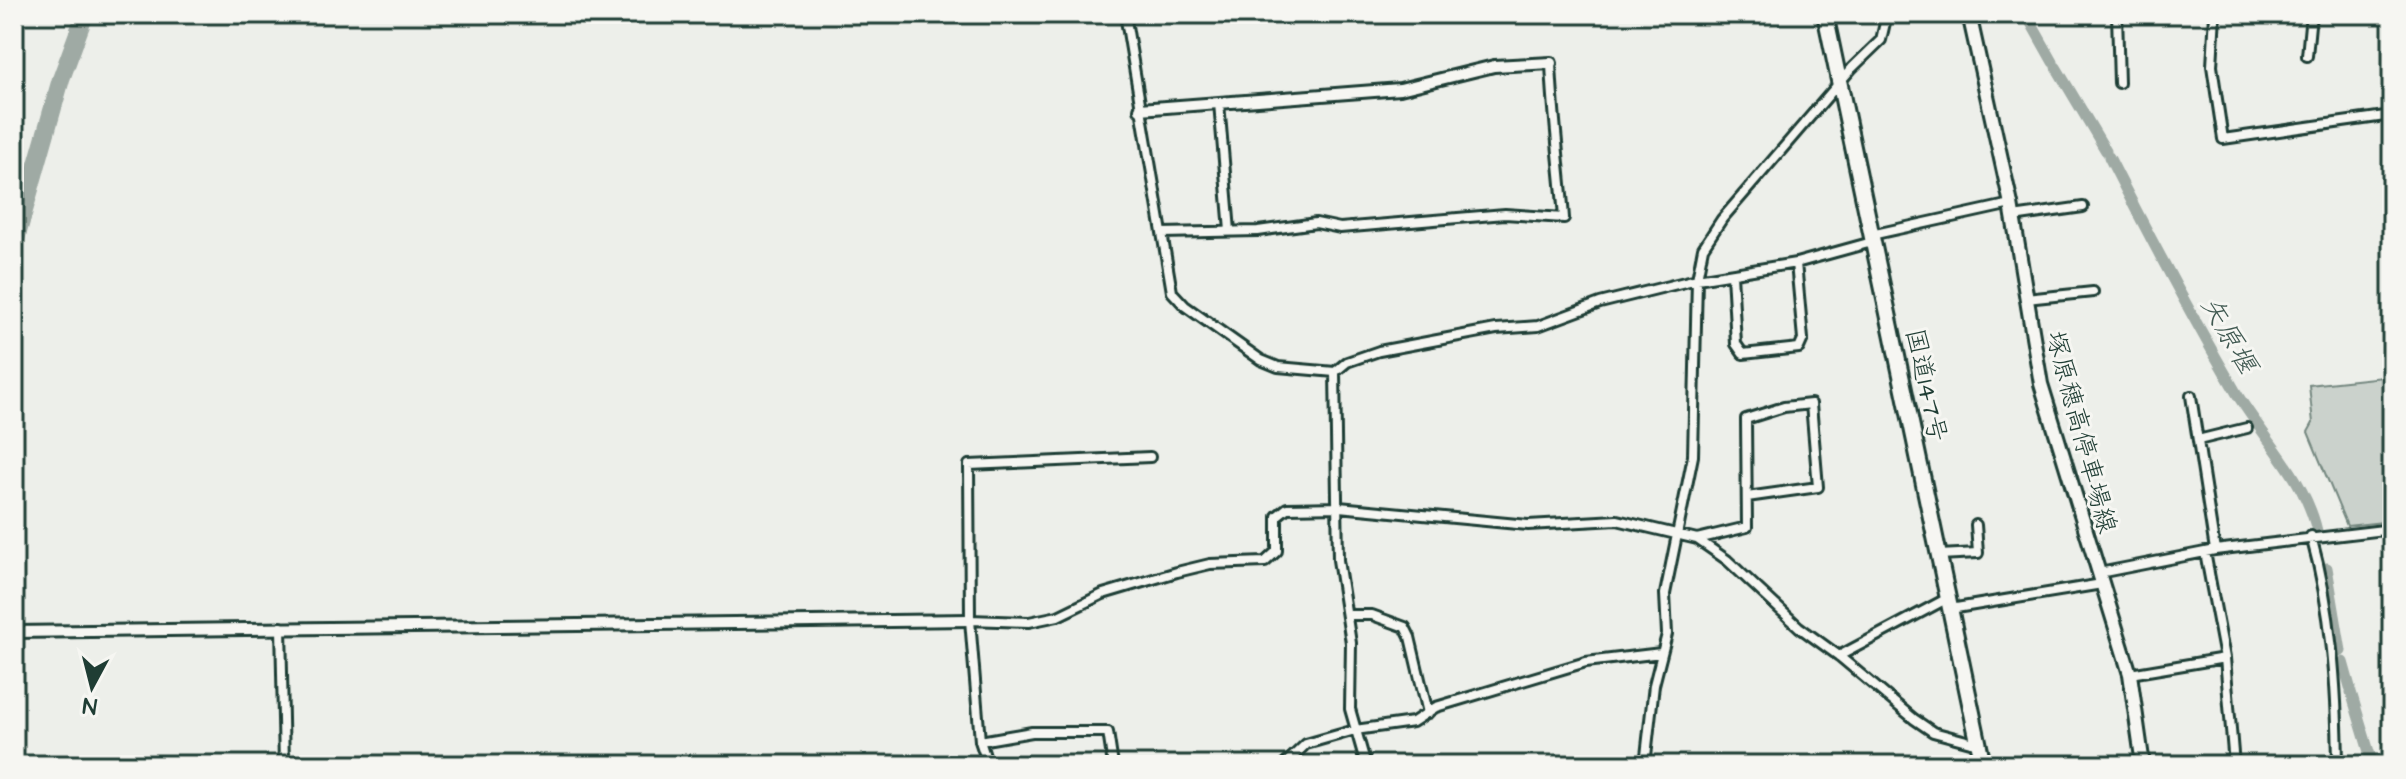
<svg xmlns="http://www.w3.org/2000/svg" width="2406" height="779" viewBox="0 0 2406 779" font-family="'Architects Daughter','Klee One',sans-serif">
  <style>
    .green { fill: #cbd2cc; stroke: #758880; stroke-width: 2 }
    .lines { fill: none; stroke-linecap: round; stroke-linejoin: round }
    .stream { stroke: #6c7e77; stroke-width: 3 }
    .canal { stroke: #9faaa4; stroke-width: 11 }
    .river { stroke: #9faaa4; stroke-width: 18 }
    .minor-casing { stroke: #1f3d34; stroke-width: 14 }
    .tertiary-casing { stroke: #1f3d34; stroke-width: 16 }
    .secondary-casing { stroke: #1f3d34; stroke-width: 18 }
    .trunk-casing { stroke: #1f3d34; stroke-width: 20 }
    .minor { stroke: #f6f6f2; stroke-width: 8 }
    .tertiary { stroke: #f6f6f2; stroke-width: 10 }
    .secondary { stroke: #f6f6f2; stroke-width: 12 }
    .trunk { stroke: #f6f6f2; stroke-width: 14 }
    .labels { text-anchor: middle; stroke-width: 6; stroke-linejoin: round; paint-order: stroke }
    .street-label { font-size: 26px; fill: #1f3d34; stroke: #f6f6f2 }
    .water-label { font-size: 28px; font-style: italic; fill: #3f5850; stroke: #f6f6f2 }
  </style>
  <rect width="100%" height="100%" fill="#edefea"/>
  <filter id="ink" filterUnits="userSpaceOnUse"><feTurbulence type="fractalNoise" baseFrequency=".0125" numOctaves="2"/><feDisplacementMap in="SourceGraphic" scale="16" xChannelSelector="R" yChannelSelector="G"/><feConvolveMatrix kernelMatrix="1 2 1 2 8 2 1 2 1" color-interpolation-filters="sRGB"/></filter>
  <g filter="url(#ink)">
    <path class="green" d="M2392,376V521L2347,526L2308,432L2313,423L2309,385Z"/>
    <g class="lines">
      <path class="stream" d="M14,24L20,14"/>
      <path class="canal" d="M2026,14L2053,62
        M2056,67L2106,151
        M2109,157C2150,238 2192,317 2237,394C2264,439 2305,478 2317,531
        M2327,568L2341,651
        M2343,662L2350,687
        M2351,692L2373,765"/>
      <path class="river" d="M14,246L61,79L85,14"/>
      <g class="minor-casing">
        <path id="minor" d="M1125,14L1172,292L1185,306L1261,360L1278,367L1335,372L1347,362L1379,351L1496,329L1538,326L1600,303L1697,279L1796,263L1872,242
          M2117,14L2119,83
          M2215,14L2212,66L2223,139L2392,115
          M2307,56L2311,14
          M1219,103L1230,231
          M14,148H15
          M2013,217L2083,207
          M1162,233L1258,231L1316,223L1340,228L1505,214L1564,218C1560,166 1553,115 1551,63
          M1871,235L2011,204
          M1732,274L1736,344L1743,354L1799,348L1803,339L1796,263
          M2026,299L2093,292
          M1335,372L1338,560L1351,643L1350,709L1366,765
          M2191,396L2215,550
          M2198,440L2247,428
          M2311,536C2332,611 2337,688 2338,765
          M1697,539L1747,527L1746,419L1784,407L1811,404L1818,487L1747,497
          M2205,552L2225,658L2234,765
          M1939,555L1978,553L1976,525
          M2099,573L2215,550L2392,529
          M1950,609L2102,584
          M1348,615H1372L1405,627L1410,637L1428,713
          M970,620L1029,622L1058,616L1103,594L1177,572L1210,564L1265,562L1277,551V516L1287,508L1339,507L1528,525L1617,520L1697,539L1727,560L1799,627L1839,656L1914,719L1933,732L1978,744
          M281,627L284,765
          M1839,656L1948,598
          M2130,674L2225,658
          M980,741L1032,732H1108L1113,765
          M988,765L980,741L970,620L969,465L1150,457
          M1284,765L1306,744L1355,730L1413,722L1436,707L1586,662L1661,653
          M1645,765L1654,685L1667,634L1665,594L1693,456L1697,279L1703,248L1722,219L1852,68L1881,40L1887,14"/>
      </g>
      <g class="tertiary-casing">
        <path id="tertiary" d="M1140,109L1400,89L1494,66L1551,63
          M14,632L970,620"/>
      </g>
      <g class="secondary-casing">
        <path id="secondary" d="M1969,14L2011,204L2041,384L2130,674L2143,765"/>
      </g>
      <g class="trunk-casing">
        <path id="trunk" d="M1825,14L1983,765"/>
      </g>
      <use href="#minor" class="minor"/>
      <use href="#tertiary" class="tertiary"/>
      <use href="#secondary" class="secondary"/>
      <use href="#trunk" class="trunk"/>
    </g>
  </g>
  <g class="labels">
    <g class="street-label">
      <text transform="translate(1927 385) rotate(78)" y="9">国道147号</text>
      <text transform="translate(2082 432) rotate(75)" y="9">塚原穂高停車場線</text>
    </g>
    <g class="water-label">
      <text transform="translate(2230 334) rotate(60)" y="10">矢原堰</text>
    </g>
  </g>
  <rect width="2406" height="779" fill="none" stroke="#f6f6f2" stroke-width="48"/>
  <rect x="24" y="24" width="2358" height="731" fill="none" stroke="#1f3d34" stroke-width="3" filter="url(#ink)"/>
  <g transform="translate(92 687) rotate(187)" stroke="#f6f6f2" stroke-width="6" paint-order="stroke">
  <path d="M0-6L14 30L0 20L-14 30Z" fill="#1f3d34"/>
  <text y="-12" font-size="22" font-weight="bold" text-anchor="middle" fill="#1f3d34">N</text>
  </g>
</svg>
